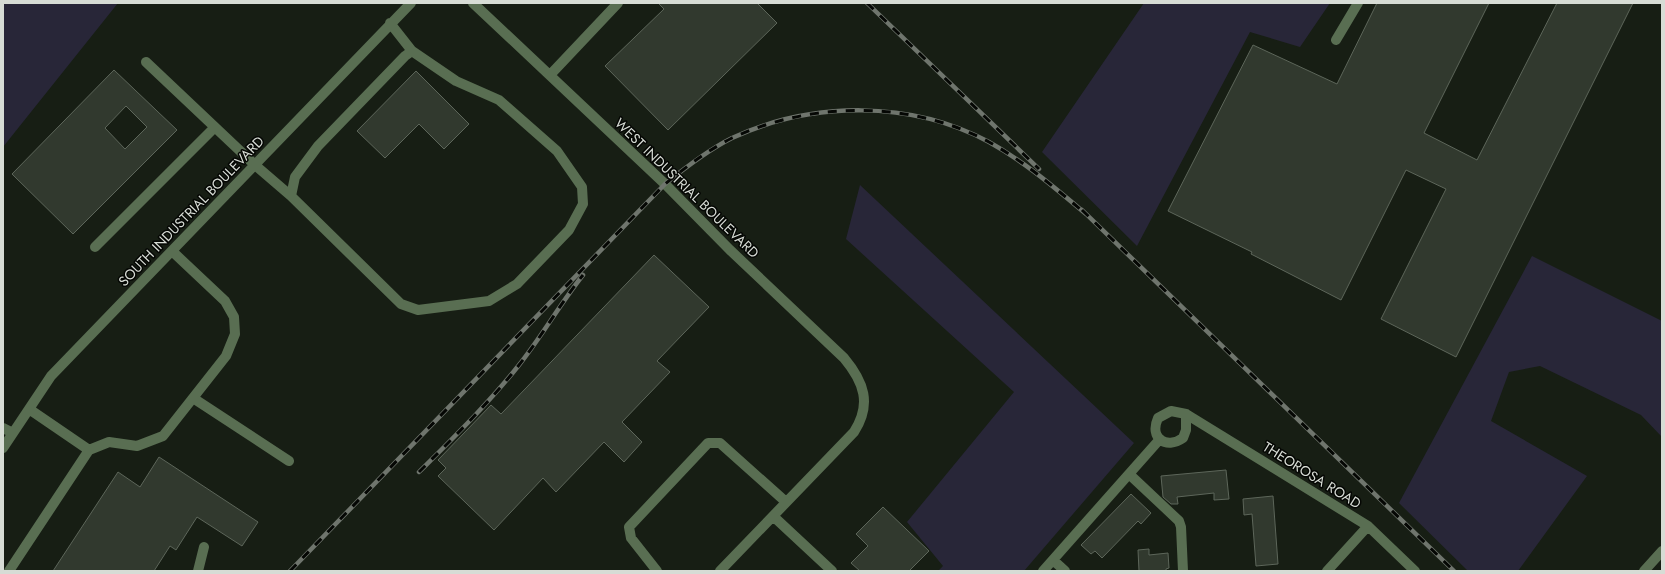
<svg xmlns="http://www.w3.org/2000/svg" width="1665" height="574" viewBox="0 0 1665 574" font-family="Jost,sans-serif">
  <style>
    .green { fill: #282638 }
    .building { fill: #31392e; stroke: #5d665a; fill-rule: evenodd }
    .lines { fill: none; stroke-linecap: round; stroke-linejoin: round }
    .minor { stroke: #596e52; stroke-width: 10 }
    .rail-casing { stroke: #6f756d; stroke-width: 4.5 }
    .rail { stroke: #050704; stroke-width: 3; stroke-dasharray: 9; stroke-linecap: butt }
    .labels { text-anchor: middle; stroke-width: 3; stroke-linejoin: round; paint-order: stroke }
    .street-label { font-size: 14px; fill: #d7dcd5; stroke: #050704 }
  </style>
  <rect width="100%" height="100%" fill="#171e14"/>
  <path class="green" d="M3,3H118L3,147Z
    M1144,3H1330L1300,47L1250,32L1137,246L1042,152Z
    M860,185L1134,443L1024,571H938L943,566L907,522L1014,392L846,239Z
    M1532,256L1662,321V437L1641,415L1540,366L1509,372L1491,421L1587,476L1518,571H1468L1399,503Z"/>
  <path class="building" d="M658,3H757L777,23L668,130L605,66L664,9Z
    M1377,3H1489L1424,133L1477,160L1557,3H1633L1456,357L1381,319L1446,189L1406,170L1341,300L1251,254L1252,252L1168,211L1253,45L1337,84Z
    M114,70L177,130L73,234L12,174ZM126,106L147,127L125,149L105,128Z
    M416,71L469,124L444,149L419,124L385,158L357,131Z
    M654,255L709,307L657,361L670,372L622,422L642,442L624,462L604,442L556,492L543,478L494,530L438,476L446,468L438,460L491,405L501,414Z
    M159,457L258,522L242,546L197,517L176,550L170,546L154,571H53L118,472L140,487Z
    M1226,470L1229,499L1214,500V493L1177,497L1178,504H1171L1163,497L1161,476Z
    M1131,494L1151,513L1141,524L1138,521L1102,558L1095,551L1091,554L1081,545Z
    M1273,496L1278,564L1256,566L1252,514L1244,515L1243,499Z
    M883,507L929,551L909,571H860L851,563L868,546L856,534Z
    M1149,549V555L1168,553L1169,568L1166,569V571H1139L1138,550Z"/>
  <g class="lines">
    <path class="minor" d="M473,3L665,184L730,250L844,358C864,382 872,404 854,432L720,571
      M390,23L412,51
      M1336,40L1358,3
      M412,51L456,81L499,100L557,151L582,187L583,204L569,230L517,284L489,301L418,310L401,304L291,196L295,177L318,146L405,56Z
      M146,62L255,165L291,196
      M550,75L618,3
      M95,247L215,127
      M193,398L289,461
      M1171,411L1186,414V430L1183,438C1166,450 1149,438 1158,418Z
      M1186,414L1368,526L1415,571
      M3,428L13,433
      M3,448L51,376L411,3
      M89,450L109,442L137,446L163,436L226,356L235,334L234,317L225,301L172,251
      M1129,474L1179,521L1181,527L1183,571
      M773,516L832,571
      M1053,560L1065,571
      M9,571L89,450L29,409
      M198,571L204,547
      M657,571L631,538L629,527L708,443H720L786,502
      M1043,571L1160,439
      M1327,571L1368,526
      M1644,571L1662,551"/>
    <g class="rail-casing">
      <path id="rail" d="M867,3L1039,169
        M1082,210L1454,571
        M419,472C453,438 489,403 519,365C542,336 560,304 583,275
        M290,571L665,184C686,167 708,150 732,138C812,101 911,100 989,142C1025,162 1055,188 1086,214"/>
    </g>
    <use href="#rail" class="rail"/>
  </g>
  <g class="labels">
    <g class="street-label">
      <text transform="translate(687 188) rotate(44)" y="5">WEST INDUSTRIAL BOULEVARD</text>
      <text transform="translate(191 211) rotate(-46)" y="5">SOUTH INDUSTRIAL BOULEVARD</text>
      <text transform="translate(1312 475) rotate(32)" y="5">THEOROSA ROAD</text>
    </g>
  </g>
  <rect width="1665" height="574" fill="none" stroke="#d7dcd5" stroke-width="8"/>
</svg>
